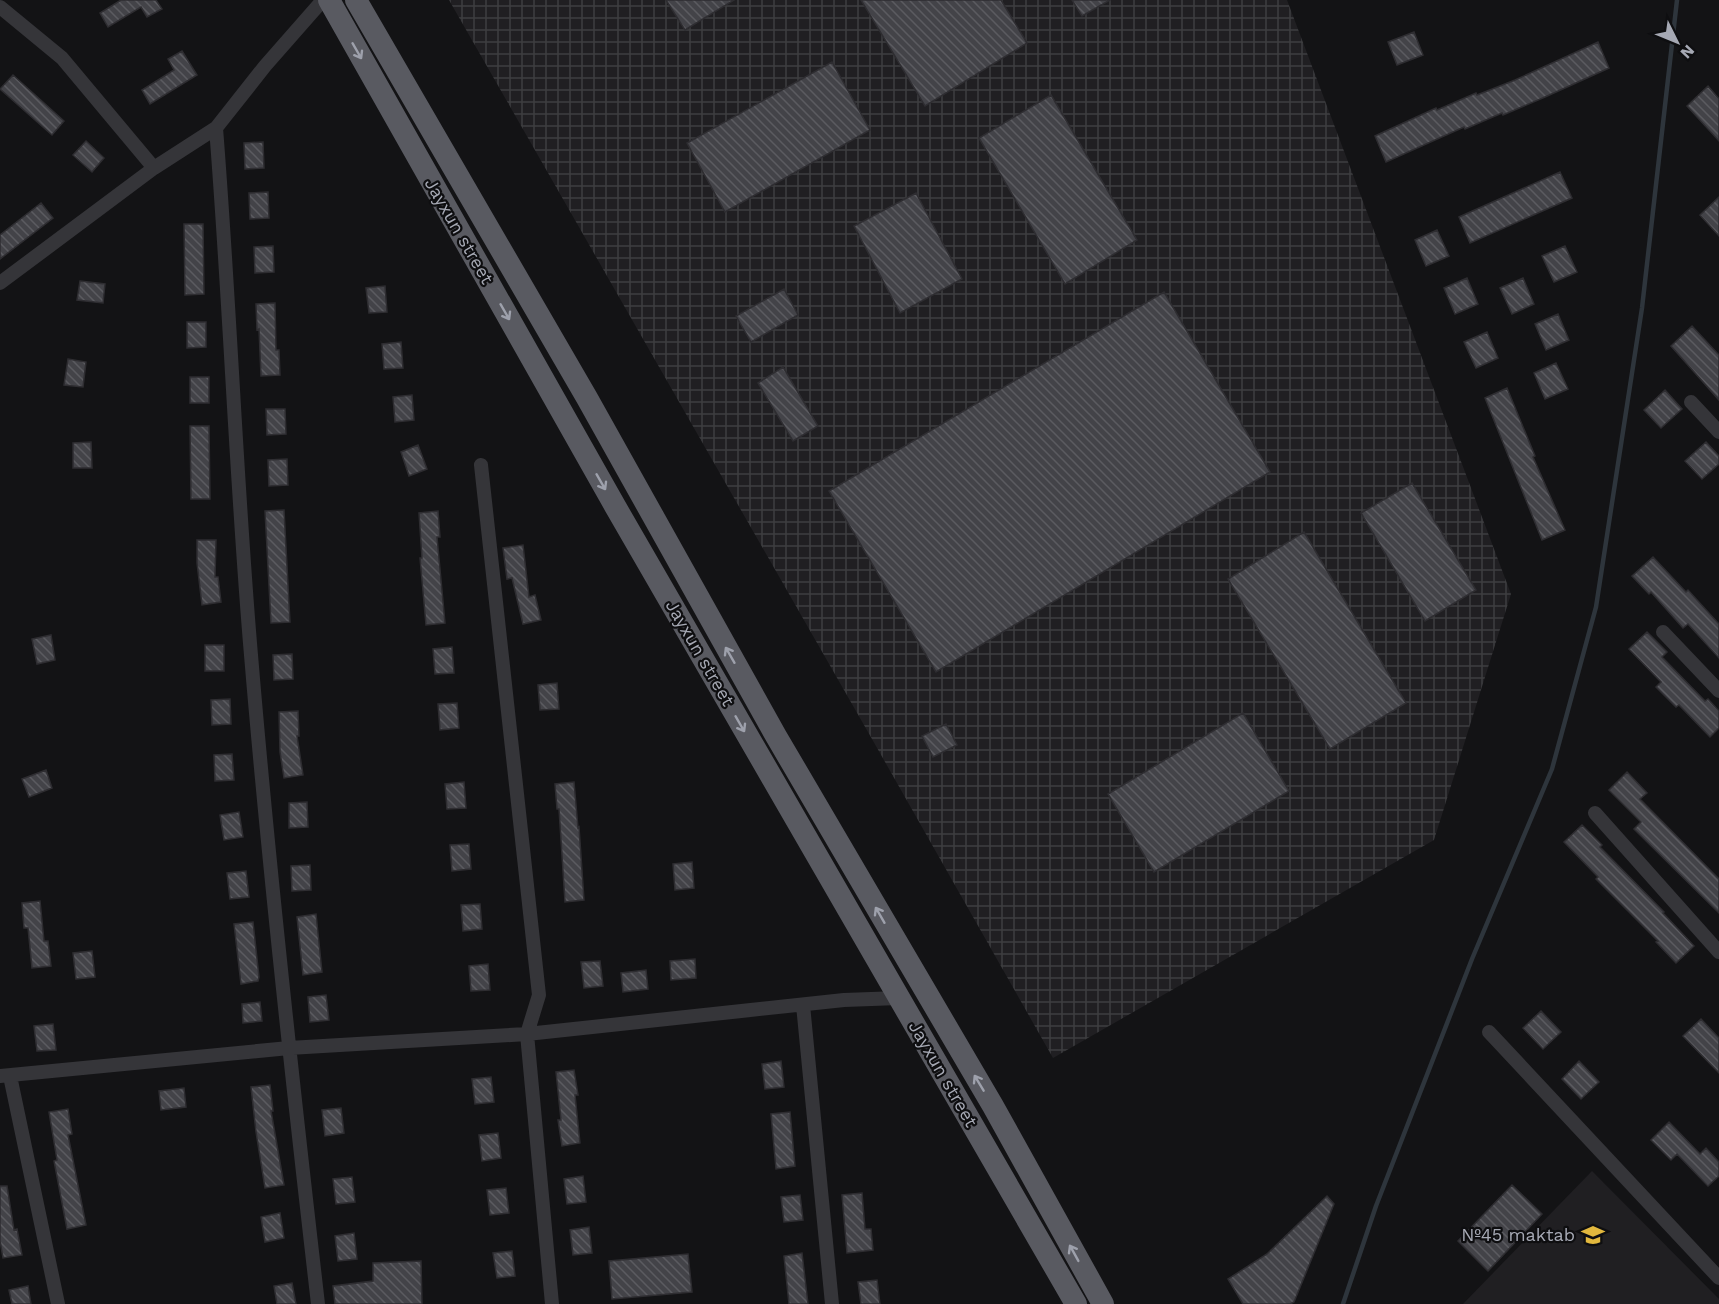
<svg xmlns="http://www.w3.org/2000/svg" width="1719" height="1304" viewBox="0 0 1719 1304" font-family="'Work Sans',sans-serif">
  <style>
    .built { fill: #201f22 }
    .industrial { fill: url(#industrial-grid) }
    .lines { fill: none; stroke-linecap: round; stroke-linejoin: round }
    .stream { stroke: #2e353c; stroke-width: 4.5 }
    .building { fill: url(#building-back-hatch); stroke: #2e2d31; stroke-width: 1.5 }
    .minor { stroke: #353539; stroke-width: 14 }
    .trunk { stroke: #595a61; stroke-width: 22 }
    .oneway { stroke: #9ea1ac }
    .labels { text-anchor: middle; stroke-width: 4.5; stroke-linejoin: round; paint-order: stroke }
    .street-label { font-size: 18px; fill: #a6a9b4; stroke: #0e0e10 }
    .poi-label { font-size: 18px; fill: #a6a9b4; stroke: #0e0e10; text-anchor: end }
  </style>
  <defs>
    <pattern id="industrial-grid" width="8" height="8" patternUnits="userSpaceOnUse" patternTransform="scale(1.5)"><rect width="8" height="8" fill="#201f22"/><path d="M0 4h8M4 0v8" fill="none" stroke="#3d3d40"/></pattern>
    <pattern id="building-back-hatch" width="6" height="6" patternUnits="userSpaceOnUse" patternTransform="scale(1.5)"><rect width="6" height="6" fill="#434348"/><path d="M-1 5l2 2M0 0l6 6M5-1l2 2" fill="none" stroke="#5b5b60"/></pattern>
  </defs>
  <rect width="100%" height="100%" fill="#131315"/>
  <path class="built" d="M1592,1171L1719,1299V1304H1463Z"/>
  <path class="industrial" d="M449,0H1287L1511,594L1434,840L1053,1058L872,739Z"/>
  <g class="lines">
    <path class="stream" d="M1343,1304L1376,1206L1472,959L1552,769L1596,607L1642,308L1677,0"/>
  </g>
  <path class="building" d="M121,0H156L162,9L147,17L141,7L108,27L100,13Z
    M666,0H734L685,30Z
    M861,0H1001L1027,43L925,106Z
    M1072,0H1110L1082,16Z
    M1414,32L1423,55L1397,65L1388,42Z
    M1598,42L1609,68L1545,97L1503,115L1502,113L1465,129L1464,127L1386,162L1375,136L1436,108L1437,110L1476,93L1477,95L1515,80Z
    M182,51L197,75L150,104L142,90L174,70L168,59Z
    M832,62L870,130L725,212L687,143Z
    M13,75L64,121L52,135L0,89Z
    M1708,86L1719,99V141L1687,106Z
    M1051,95L1137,240L1065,284L979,138Z
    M86,141L104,158L92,172L73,155Z
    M263,142L264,168L245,169L244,143Z
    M1560,172L1572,198L1470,243L1459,217Z
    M268,192L269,218L250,219L249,193Z
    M916,193L962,279L900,313L854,226Z
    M1719,197V236L1700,215Z
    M41,203L53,218L0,259V235Z
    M184,224H203L204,294L185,295Z
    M1437,230L1449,256L1426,266L1415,240Z
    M273,246L274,272L255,273L254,247Z
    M1565,246L1577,272L1554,282L1542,256Z
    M1467,278L1478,304L1455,314L1444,288Z
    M1523,278L1534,304L1512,314L1500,288Z
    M80,281L105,284L103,303L77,300Z
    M385,286L387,312L369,313L366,288Z
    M784,289L798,315L751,342L736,316Z
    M1164,292L1270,472L936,672L829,491Z
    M275,303L276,350H279L280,375L261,376L259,329L257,330L256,304Z
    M1558,314L1569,340L1546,350L1535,324Z
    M187,322H206V347L187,348Z
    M1692,326L1719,355V400L1671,346Z
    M1487,332L1498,358L1476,368L1464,342Z
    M401,342L403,368L384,369L382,344Z
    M68,359L86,362L83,387L64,385Z
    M1556,363L1568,389L1545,399L1534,373Z
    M783,367L818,426L793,441L758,383Z
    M190,377H209V403H190Z
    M1507,388L1535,456L1533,457L1565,530L1542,540L1485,398Z
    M1665,390L1682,409L1661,428L1644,410Z
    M412,395L414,420L395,422L393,397Z
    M266,409H285L286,434L267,435Z
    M190,426H209L210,499H191Z
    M91,442L92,468H73V443Z
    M1706,442L1719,456V464L1702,479L1685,461Z
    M418,445L427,469L409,476L401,452Z
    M287,459L288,485L269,486L268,460Z
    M1412,483L1476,590L1425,621L1361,513Z
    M284,510L290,622L271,623L265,511Z
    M438,511L440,537H437L445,623L426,625L420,558H422L419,513Z
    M1304,532L1406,703L1330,749L1228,579Z
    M197,540H216L215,577H218L221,602L202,605L197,563Z
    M523,545L529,597L535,595L541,620L523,624L512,578L507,579L503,548Z
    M1653,557L1686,592L1688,590L1719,624V658L1688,624L1683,628L1651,592L1649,594L1632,576Z
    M1647,632L1667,652L1662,657L1705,701L1708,699L1719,711V728L1710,737L1679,705L1676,707L1656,687L1661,682L1629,649Z
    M51,635L55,660L37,664L32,639Z
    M205,645H224V671H205Z
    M452,647L454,673L435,674L433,649Z
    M292,654L293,679L274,680L273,655Z
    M557,683L559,709L540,710L538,685Z
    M230,699L231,724L212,725L211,700Z
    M457,703L459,728L440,730L438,704Z
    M298,711L299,736H297L303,775L284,778L280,752L279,712Z
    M1243,713L1289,791L1154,872L1108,794Z
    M946,724L957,745L933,757L922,736Z
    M232,754L234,780L215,781L214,755Z
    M46,770L52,788L29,797L22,779Z
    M1627,772L1647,793L1640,799L1719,879V913L1634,829L1641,822L1609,790Z
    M464,782L466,808L447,809L445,784Z
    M574,782L578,828L579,827L584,900L565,902L559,809H557L555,784Z
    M307,802L308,827L289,828V803Z
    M239,812L243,837L224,840L220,815Z
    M1582,825L1602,845L1600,847L1664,912L1663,913L1694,946L1676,963L1656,942L1658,941L1596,879L1598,877L1564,842Z
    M469,844L471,869L452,871L450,845Z
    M692,862L694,888L675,890L673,864Z
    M310,865L311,890L292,891L291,866Z
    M246,871L249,897L230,899L227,873Z
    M40,901L44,941H48L51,966L32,968L28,928H24L22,903Z
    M480,904L482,929L463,931L461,905Z
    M316,914L322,972L303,975L297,917Z
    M253,922L259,977L258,981L241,984L234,924Z
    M92,951L95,977L76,979L73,953Z
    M695,959L696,978L671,980L670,961Z
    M600,961L603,986L584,988L581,962Z
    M488,964L490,990L471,991L469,966Z
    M646,970L648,989L623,992L621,973Z
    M326,995L329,1020L310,1022L308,997Z
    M260,1002L262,1021L243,1023L242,1004Z
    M1541,1011L1561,1032L1543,1049L1523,1028Z
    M1701,1019L1719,1038V1073L1683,1036Z
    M53,1024L56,1050L37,1051L34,1026Z
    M781,1061L784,1087L765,1089L762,1064Z
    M1579,1061L1599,1082L1581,1099L1562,1079Z
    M574,1070L578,1095H575L580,1143L562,1146L558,1120H561L556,1072Z
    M491,1077L494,1102L475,1104L472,1079Z
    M270,1085L273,1111H271L284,1185L265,1188L256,1132L251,1087Z
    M184,1088L186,1107L161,1110L159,1091Z
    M341,1108L344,1133L325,1136L322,1110Z
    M68,1109L72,1134L68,1135L86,1225L67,1229L54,1161L57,1160L49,1112Z
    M790,1112L795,1166L776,1169L771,1114Z
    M1669,1122L1700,1154L1706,1148L1719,1162V1176L1708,1186L1677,1154L1671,1160L1651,1140Z
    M498,1133L501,1158L482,1161L479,1135Z
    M583,1176L586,1202L567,1204L564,1179Z
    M352,1177L355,1202L336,1204L333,1179Z
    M1512,1185L1542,1214L1488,1271L1458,1241Z
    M0,1186H7L14,1230L17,1229L22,1255L3,1258L0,1241Z
    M506,1188L509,1213L490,1215L487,1190Z
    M862,1193L865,1229H871L873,1250L847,1253L842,1195Z
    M800,1195L803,1220L784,1222L781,1197Z
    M1327,1196L1334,1204L1294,1302L1290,1304H1243L1228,1279L1267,1254Z
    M280,1213L284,1238L265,1242L261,1217Z
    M589,1227L592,1253L573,1255L570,1230Z
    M354,1233L357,1259L338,1261L335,1236Z
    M512,1251L515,1276L497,1278L493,1253Z
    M802,1253L808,1304H789L784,1256Z
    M688,1254L692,1292L612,1299L609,1261Z
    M421,1261L422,1304H335L333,1286L373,1281V1263Z
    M877,1280L880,1304H861L858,1282Z
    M292,1283L296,1304H277L274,1286Z
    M28,1286L31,1304H12L9,1290Z"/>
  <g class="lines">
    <path class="minor" d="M0,7L62,58L154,168
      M216,128C230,304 236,480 251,655C269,872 293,1088 318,1304
      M0,283L154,168L216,128L265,66L323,0
      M1691,402L1719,432
      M481,465L539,995L527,1034L552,1304
      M1663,632L1719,691
      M1595,813L1719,952
      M803,1005L832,1304
      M1489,1032L1719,1278
      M0,1076L289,1048L527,1034L844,1000L899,998
      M10,1076L58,1304"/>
    <path class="trunk" d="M329,0L615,506L1076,1304
      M356,0L587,398L776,736L993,1106L1103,1304"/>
  </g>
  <defs><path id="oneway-shaft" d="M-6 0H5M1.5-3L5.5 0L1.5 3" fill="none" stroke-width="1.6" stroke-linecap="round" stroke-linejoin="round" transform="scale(1.5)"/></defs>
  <g class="oneway">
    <use href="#oneway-shaft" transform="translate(357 51) rotate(60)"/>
    <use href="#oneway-shaft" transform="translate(505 312) rotate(60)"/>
    <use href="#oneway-shaft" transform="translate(601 482) rotate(60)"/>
    <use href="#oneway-shaft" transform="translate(730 655) rotate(-120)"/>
    <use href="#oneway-shaft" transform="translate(740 724) rotate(60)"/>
    <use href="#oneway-shaft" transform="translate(880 915) rotate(-120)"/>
    <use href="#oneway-shaft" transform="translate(979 1083) rotate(-121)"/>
    <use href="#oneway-shaft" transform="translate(1074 1253) rotate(-119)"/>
  </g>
  <defs>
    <g id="school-bare" transform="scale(1.8)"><path d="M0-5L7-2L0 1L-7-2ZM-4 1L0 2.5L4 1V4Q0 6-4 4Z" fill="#e2b83e" stroke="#0e0e10" stroke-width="2.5" paint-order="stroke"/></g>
  </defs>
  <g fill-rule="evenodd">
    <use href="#school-bare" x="1593" y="1235"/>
  </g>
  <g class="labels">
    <g class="street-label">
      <text transform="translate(459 231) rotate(60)" y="6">Jayxun street</text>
      <text transform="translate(700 653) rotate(60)" y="6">Jayxun street</text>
      <text transform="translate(943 1074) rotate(60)" y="6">Jayxun street</text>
    </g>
    <g class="poi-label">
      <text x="1575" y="1241">№45 maktab</text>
    </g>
  </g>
  <g transform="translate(1677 42) rotate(133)" stroke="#0e0e10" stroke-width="4.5" paint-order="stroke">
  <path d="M0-4.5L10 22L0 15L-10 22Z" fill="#a6a9b4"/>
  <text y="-9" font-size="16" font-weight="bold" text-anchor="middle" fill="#a6a9b4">N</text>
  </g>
</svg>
